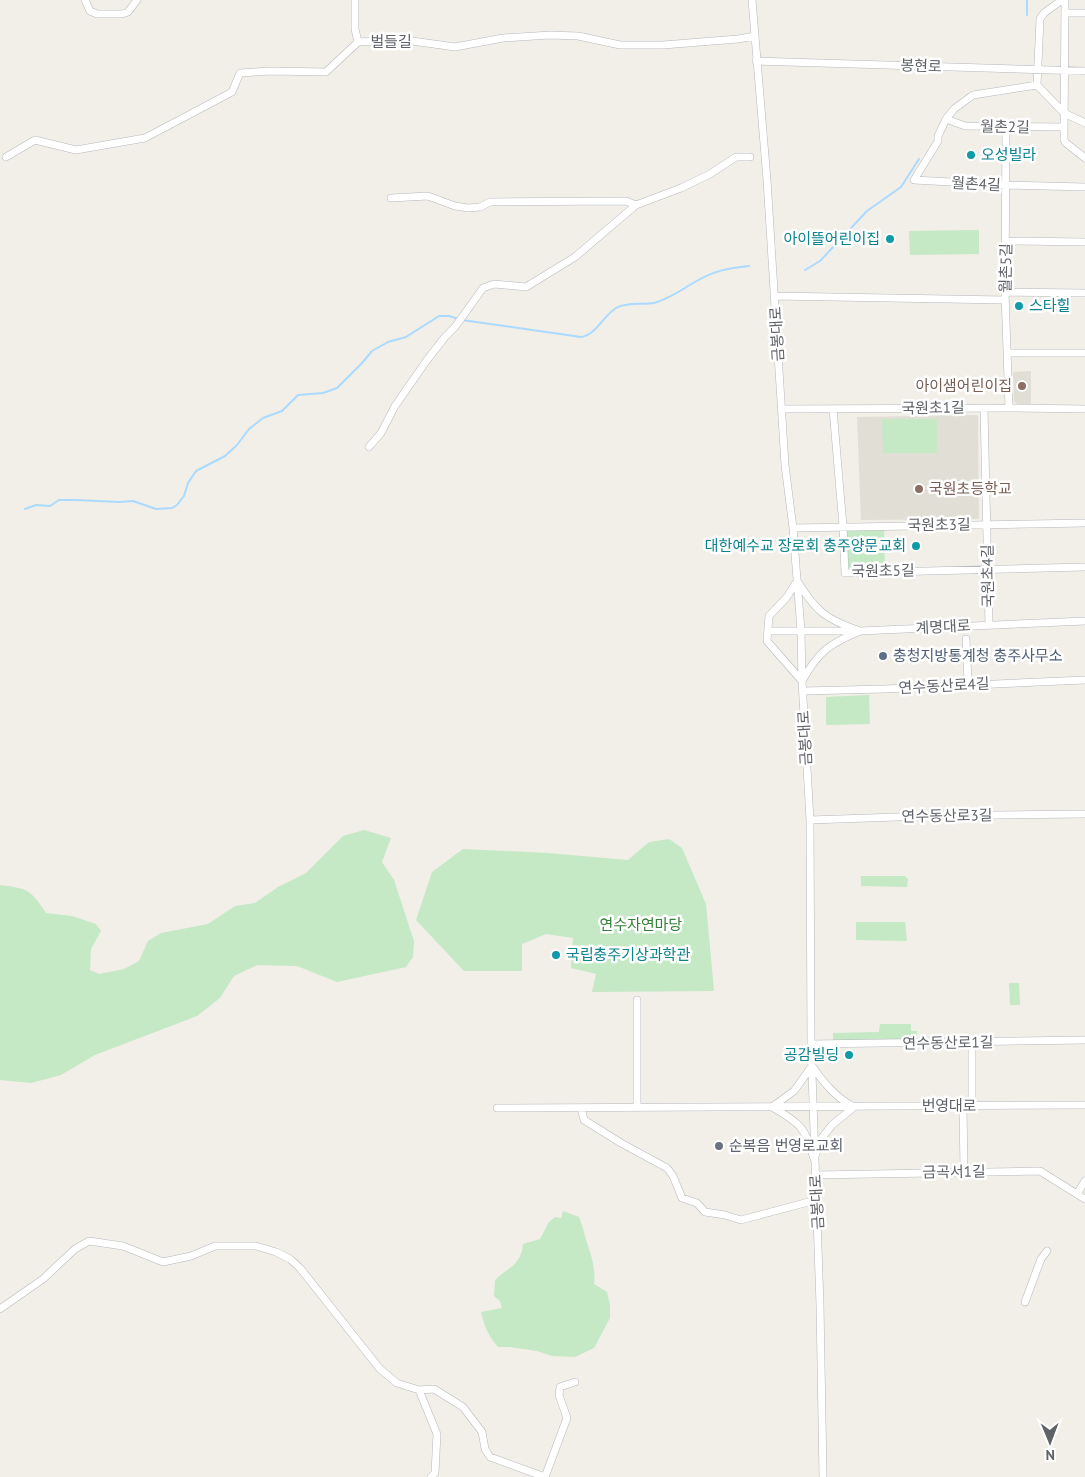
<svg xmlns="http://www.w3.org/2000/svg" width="1085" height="1477" viewBox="0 0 1085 1477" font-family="'PT Sans','Noto Sans KR',sans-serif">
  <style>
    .education { fill: #e1ded6 }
    .green { fill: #c5e8c5 }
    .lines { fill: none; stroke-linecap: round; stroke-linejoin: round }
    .stream { stroke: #aadaff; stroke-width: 2 }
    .minor-casing { stroke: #b5b8bc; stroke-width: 8 }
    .minor { stroke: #fff; stroke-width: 7 }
    .culture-dot { fill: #0f9aa8; stroke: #fff; stroke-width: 2 }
    .education-dot { fill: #8d6e63; stroke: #fff; stroke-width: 2 }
    .service-dot { fill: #5c6f8a; stroke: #fff; stroke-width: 2 }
    .worship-dot { fill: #6b7280; stroke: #fff; stroke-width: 2 }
    .labels { text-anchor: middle; stroke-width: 5; stroke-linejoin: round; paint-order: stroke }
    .street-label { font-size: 15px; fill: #5f6368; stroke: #fff }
    .culture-label { font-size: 15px; fill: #0d838f; stroke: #fff; text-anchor: start }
    .education-label { font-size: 15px; fill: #785e54; stroke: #fff; text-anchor: end }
    .service-label { font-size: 15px; fill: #4e5e75; stroke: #fff; text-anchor: start }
    .park-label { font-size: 15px; fill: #348238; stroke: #fff }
    .worship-label { font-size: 15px; fill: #5b616d; stroke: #fff; text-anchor: start }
  </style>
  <rect width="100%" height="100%" fill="#f1efe8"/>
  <path class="education" d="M1031,371V404H1017L1014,401L1013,372Z
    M976,415L978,416L979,519L861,520L857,417Z"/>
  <path class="green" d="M979,230V254L910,255L909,231Z
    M882,419H937V453H883Z
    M884,527L885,570L848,571L845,530Z
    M869,695L870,724L826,725V697Z
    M364,830L391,838L382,862L394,880L414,941L413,957L406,967L337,982L297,966L257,965L234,976L220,998L197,1016L95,1055L61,1075L31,1083L0,1080V885C29,889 30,889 46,913L72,916L96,924L101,931L91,949L90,970L99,974L124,969L139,961L148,941L161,933L208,924L235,906L255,903L278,887L306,873L343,836Z
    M669,839L682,848L706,904L714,991L592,992L596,974L571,968L573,938L546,934L522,944V971H464L416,920L432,872L463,849L548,853L628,860L649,842Z
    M861,876H905L908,879L907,887L861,886Z
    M856,922H905L907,941L856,940Z
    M1009,983H1019L1020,1005H1010Z
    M880,1024H911V1031H917V1040L833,1041V1033L879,1032Z
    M563,1211L579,1217C582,1224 584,1232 586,1240C591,1255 596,1268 594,1284L607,1292L610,1305V1318L594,1348L575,1357L552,1356L537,1351L510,1347H498C489,1337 484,1326 481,1312L502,1308L500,1301L494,1296L495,1280C508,1267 521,1266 523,1244L540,1239L549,1222L555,1217L561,1218Z"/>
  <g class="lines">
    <path class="stream" d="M1027,0V15
      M805,270L820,261L867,211L901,187L919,159
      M462,320L581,337C596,335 603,316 616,308C626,302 642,305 654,303C669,299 681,290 695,282C713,271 728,268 749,266
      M25,509L36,505L50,506L59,500H76L119,502L133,501L156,509L172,508L177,505L184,496L188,483L196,471L225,456L237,445L249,429L263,418L282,411L298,395L323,393L337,388L362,363L372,351L388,342L406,337L439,316H449L458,319"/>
    <g class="minor-casing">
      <path id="minor" d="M85,0L90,11L97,14H122L128,12L137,0
        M355,0V29L358,42
        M752,0L767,180L785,465L793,528L801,631L802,681L810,820L811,1044L820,1305L823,1477
        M1065,0L1064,140L1066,143L1085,158
        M1065,13H1085
        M756,61L1085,71
        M1037,85L1040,19L1044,13L1062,0
        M946,119L965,126L1064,127
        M1085,123L1064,113L1037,85L973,95L954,109L946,119L938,136V141L914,180L1006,185L1085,187
        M1006,128L1005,292L1009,408
        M6,157L35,140L76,150L145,138L232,92L240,73L271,71L326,72L358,42L405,40L455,47L503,38L550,35L578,36L620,45H663L738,39L755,36
        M391,198L428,196L455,206L468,208L480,207L490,202L626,201L636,205
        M1007,241L1085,242
        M1005,292L1085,293
        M775,296L1005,300
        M1008,353H1085
        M984,408L989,625
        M781,409L1009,408L1085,409
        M833,409L843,526L845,573L1085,567
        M369,447L381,433L395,406L427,360L445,337L455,327L483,288L494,284L526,287L575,257L636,205L681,188L710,174L736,157H750
        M793,528L1085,523
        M797,581C817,612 825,619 860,631C829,644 819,651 802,681L767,641L769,616L787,597Z
        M768,631H860L1085,621
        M966,639L968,682
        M803,691L884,689L1085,680
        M810,820L926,816L1085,814
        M811,1044L1085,1040
        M812,1066C824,1083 835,1097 854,1107L832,1125L821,1139L814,1159C806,1128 800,1123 772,1107L794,1091Z
        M963,1106L964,1172
        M972,1106V1042
        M637,1107V1000
        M497,1108L1085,1105
        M581,1108L584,1120L621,1143L667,1168L673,1176L682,1198L697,1203L705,1212L725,1215L741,1220L816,1200
        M815,1175L1040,1171L1085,1199
        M1077,1194L1085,1181
        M1025,1302L1041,1259L1047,1251
        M0,1309L43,1279L75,1249L89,1241L123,1246L163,1262L191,1256L215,1246H256L276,1252L290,1259L300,1268L380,1369L397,1383L419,1390L434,1389L463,1407L482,1432L485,1449L490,1457L545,1477L567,1418L559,1395L560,1387L575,1382
        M419,1390L437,1434L435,1473L431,1477"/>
    </g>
    <use href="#minor" class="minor"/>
  </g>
  <g class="culture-dot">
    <circle cx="971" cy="155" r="5"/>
    <circle cx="890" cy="239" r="5"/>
    <circle cx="1019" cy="306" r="5"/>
    <circle cx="916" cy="546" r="5"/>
    <circle cx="556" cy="955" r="5"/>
    <circle cx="849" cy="1055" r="5"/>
  </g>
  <g class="education-dot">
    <circle cx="1022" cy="386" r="5"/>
    <circle cx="919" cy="489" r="5"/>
  </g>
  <circle class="service-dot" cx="883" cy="656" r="5"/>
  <circle class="worship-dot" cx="719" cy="1146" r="5"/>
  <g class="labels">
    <g class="street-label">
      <text x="391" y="47">벌들길</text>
      <text transform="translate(921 66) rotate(2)" y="5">봉현로</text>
      <text transform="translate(1005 127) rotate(1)" y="5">월촌2길</text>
      <text transform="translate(976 184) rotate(3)" y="5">월촌4길</text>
      <text transform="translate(1006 268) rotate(-89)" y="5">월촌5길</text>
      <text transform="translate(777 334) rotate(-93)" y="5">금봉대로</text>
      <text transform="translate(933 408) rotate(-1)" y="5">국원초1길</text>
      <text transform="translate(939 525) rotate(-1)" y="5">국원초3길</text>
      <text transform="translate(883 571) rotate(-1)" y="5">국원초5길</text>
      <text transform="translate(988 576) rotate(-91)" y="5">국원초4길</text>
      <text transform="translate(943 627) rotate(-3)" y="5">계명대로</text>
      <text transform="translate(944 686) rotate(-3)" y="5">연수동산로4길</text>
      <text transform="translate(805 738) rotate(-93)" y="5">금봉대로</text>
      <text transform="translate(947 816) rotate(-1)" y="5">연수동산로3길</text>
      <text transform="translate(948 1043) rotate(-1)" y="5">연수동산로1길</text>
      <text x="949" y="1111">번영대로</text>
      <text transform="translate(954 1172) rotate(-1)" y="5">금곡서1길</text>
      <text transform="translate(817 1202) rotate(-93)" y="5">금봉대로</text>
    </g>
    <g class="culture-label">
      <text x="981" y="160">오성빌라</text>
      <text x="880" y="244" text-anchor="end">아이뜰어린이집</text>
      <text x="1029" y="311">스타힐</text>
      <text x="906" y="551" text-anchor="end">대한예수교 장로회 충주양문교회</text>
      <text x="566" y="960">국립충주기상과학관</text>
      <text x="839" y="1060" text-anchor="end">공감빌딩</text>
    </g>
    <g class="education-label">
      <text x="1012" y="391">아이샘어린이집</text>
      <text x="929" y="494" text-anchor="start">국원초등학교</text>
    </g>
    <g class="service-label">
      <text x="893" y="661">충청지방통계청 충주사무소</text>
    </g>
    <g class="park-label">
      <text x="641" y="930">연수자연마당</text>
    </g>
    <g class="worship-label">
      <text x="729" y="1151">순복음 번영로교회</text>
    </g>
  </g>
  <g transform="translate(1050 1442) rotate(179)" stroke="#ffffff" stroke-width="4" paint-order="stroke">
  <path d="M0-4L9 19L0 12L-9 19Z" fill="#5f6368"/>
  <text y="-8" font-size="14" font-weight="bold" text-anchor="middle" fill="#5f6368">N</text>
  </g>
</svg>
